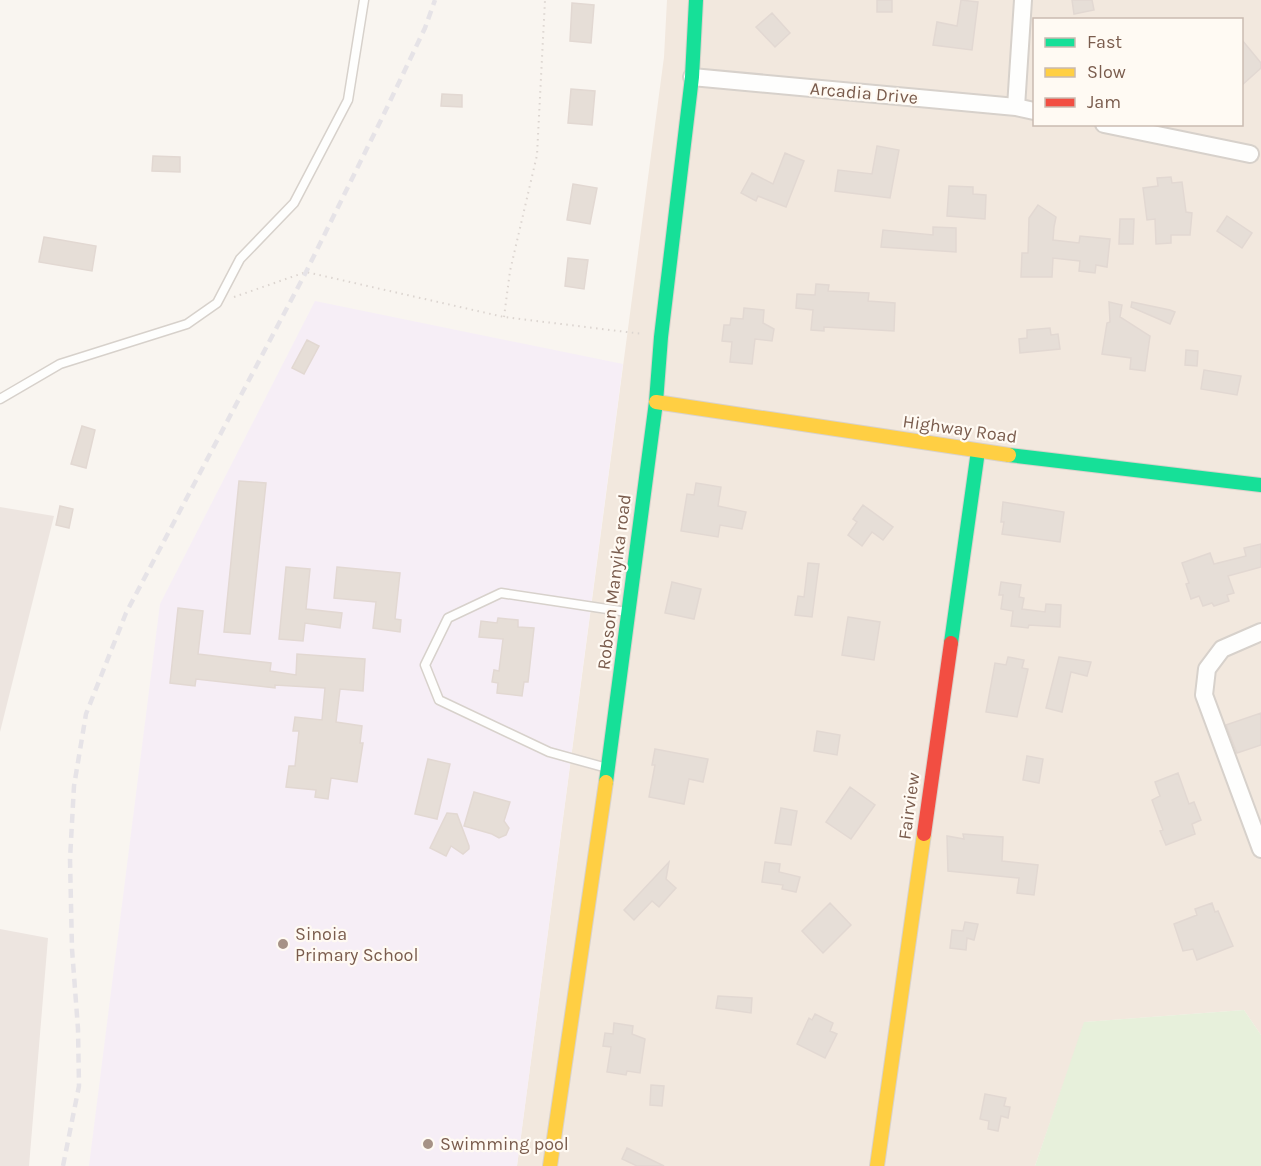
<svg xmlns="http://www.w3.org/2000/svg" width="1261" height="1166" viewBox="0 0 1261 1166" font-family="Karla,sans-serif">
  <style>
    .residential { fill: #f2e8de; fill-rule: evenodd }
    .industrial { fill: #ede5e0 }
    .education { fill: #f6eef6 }
    .green { fill: #e7f0db }
    .building { fill: #e6ded7; stroke: #e2d8d2; stroke-width: 1.5 }
    .lines { fill: none; stroke-linecap: round; stroke-linejoin: round }
    .lane-casing { stroke: #d7d1cb; stroke-width: 11 }
    .street-casing { stroke: #d7d1cb; stroke-width: 20 }
    .fast-casing { stroke: #d9d2cb; stroke-width: 16 }
    .slow-casing { stroke: #d9d2cb; stroke-width: 16 }
    .jam-casing { stroke: #d9d2cb; stroke-width: 16 }
    .path { stroke: #dcd5d0; stroke-width: 2; stroke-dasharray: 1.5 4.5; stroke-linecap: butt }
    .lane { stroke: #fefefd; stroke-width: 8 }
    .street { stroke: #fefefd; stroke-width: 16 }
    .fast { stroke: #16e098; stroke-width: 14 }
    .slow { stroke: #ffcf43; stroke-width: 14 }
    .jam { stroke: #f24e42; stroke-width: 14 }
    .rail { stroke: #e6e3e7; stroke-width: 4.5; stroke-dasharray: 9 6; stroke-linecap: butt }
    .poi-dot { fill: #a69286; stroke: #fffaf3; stroke-width: 2 }
    .labels { text-anchor: middle; stroke-width: 4.5; stroke-linejoin: round; paint-order: stroke }
    .street-label { font-size: 18px; fill: #7a5c4d; stroke: #fffaf3 }
    .poi-label { font-size: 18px; fill: #7a5c4d; stroke: #fffaf3; text-anchor: start }
  </style>
  <rect width="100%" height="100%" fill="#f9f5f0"/>
  <path class="residential" d="M667,0H1261V1035L1244,1010L1085,1022L1035,1166H517L664,57ZM1034,20H1242V124H1034Z"/>
  <path class="industrial" d="M0,507L54,516L0,732Z
    M0,929L48,938L29,1166H0Z"/>
  <path class="education" d="M315,301L623,364L517,1166H89L160,604Z"/>
  <path class="green" d="M1244,1010L1261,1035V1166H1035L1084,1022Z"/>
  <path class="building" d="M877,0H892V12H877Z
    M961,0L978,2L972,50L933,45L937,22L957,26Z
    M1072,0H1092L1094,10L1074,14Z
    M572,3L594,5L591,43L570,41Z
    M772,13L790,33L775,47L756,27Z
    M1242,40L1261,63V68L1242,85Z
    M571,89L595,91L592,125L568,123Z
    M442,94L462,95V107L441,106Z
    M877,146L899,150L890,198L835,191L838,170L872,174Z
    M785,153L804,161L786,207L758,196L756,201L741,193L752,173L773,184Z
    M153,156L180,157V172L152,171Z
    M1171,177L1172,183L1182,182L1186,212L1192,213L1190,235H1171V243L1156,244L1155,219L1147,220L1143,188L1158,186L1157,178Z
    M573,184L597,188L590,224L567,220Z
    M949,186L973,187V194L986,195L985,219L947,216Z
    M1038,205L1056,217L1054,227L1053,240L1079,243L1080,236L1110,239L1107,267L1096,265L1095,273L1079,271L1080,261L1053,258L1052,277H1021L1022,253H1028L1029,218Z
    M1227,216L1252,233L1242,248L1217,231Z
    M1120,219H1134L1133,244H1119Z
    M933,227L956,228V252L881,247L883,230L933,235Z
    M44,237L96,246L92,271L39,262Z
    M568,258L588,260L584,289L565,286Z
    M816,284L829,285L828,291L869,293L868,301L895,303L894,331L824,327V331L811,330L813,310L796,308L797,294L815,295Z
    M1109,302L1122,305L1120,317L1150,336L1145,371L1130,369L1131,358L1102,354L1107,323L1110,322Z
    M1132,302L1170,310L1175,312L1170,324L1131,307Z
    M744,308L764,310L763,323L774,329L772,341L755,339L752,364L730,362L732,342L722,341L724,325H730L731,318L743,319Z
    M1050,328L1051,335L1058,334L1060,349L1020,353L1019,339L1027,338V330Z
    M307,340L319,346L304,374L292,368Z
    M1186,350L1198,351L1197,366L1185,365Z
    M1204,370L1241,376L1237,395L1201,389Z
    M82,426L95,430L86,468L71,464Z
    M239,481L266,483L250,634L224,632Z
    M696,483L721,487L718,506L746,512L742,529L720,525L718,537L681,531L687,494L694,495Z
    M1003,502L1064,512L1060,542L1002,534L1004,522H1001Z
    M863,505L893,527L883,540L872,532L862,546L848,535L857,522L853,519Z
    M60,506L73,509L69,528L56,525Z
    M1261,544V567L1228,576L1234,593L1227,595L1229,601L1214,606L1212,603L1203,606L1199,596L1191,599L1186,584L1189,583L1182,563L1210,553L1214,564L1246,556L1244,548Z
    M808,563L819,564L812,617L795,615L798,596L804,597Z
    M286,567L310,569L306,609L342,613L340,628L305,623L303,641L279,639Z
    M337,567L400,573L395,619L401,620L400,632L373,628L376,602L334,598Z
    M672,582L701,589L694,619L665,613Z
    M1001,582L1021,585L1019,597L1024,598L1022,609L1045,612L1046,604L1061,605L1060,627L1029,625L1028,628L1011,626L1013,611L1001,609L1003,595H999Z
    M178,608L203,611L198,654L271,663L270,671L296,675L297,654L365,659L363,691L340,689L336,722L362,726L360,743H363L357,782L331,778L328,799L315,797L316,790L286,787L289,766H295L299,731H293L295,717L322,720L325,688L275,685V688L196,679L195,686L170,683Z
    M848,617L880,622L874,660L842,655Z
    M498,618L518,620V627L534,628L528,682H524L522,696L497,693L498,683L492,682L494,670L499,671L503,639L479,637L481,621L497,623Z
    M1008,657L1024,660L1022,668L1028,669L1017,717L986,712L995,663L1006,665Z
    M1059,657L1091,662L1087,676L1071,672L1062,712L1046,708Z
    M1261,713V745L1237,753L1226,725Z
    M817,731L840,735L837,755L814,751Z
    M655,749L708,759L703,782L689,779L684,804L649,797L655,765H652Z
    M1027,756L1043,759L1039,783L1023,780Z
    M428,759L450,764L437,819L415,814Z
    M1178,773L1189,804L1194,802L1201,820L1192,824L1195,834L1166,845L1160,831L1163,830L1152,800L1160,796L1155,782Z
    M850,787L875,805L851,839L826,822Z
    M474,792L510,802L504,821L509,828L506,835L499,838L492,834L464,826Z
    M781,808L797,811L791,845L775,843Z
    M447,813L457,814L469,846V849L463,854L451,846L446,856L430,848Z
    M963,834L1003,837L1002,861L1038,865L1034,895L1017,893L1019,878L948,871L947,836L964,839Z
    M669,862L666,879L676,888L659,907L652,901L634,920L624,910Z
    M765,862L780,864L779,872L800,877L796,892L782,889L783,885L762,882Z
    M830,903L851,925L823,953L802,931Z
    M1212,903L1215,912L1218,911L1233,946L1197,960L1193,949L1183,951L1174,924L1197,915L1195,909Z
    M965,922L978,924L974,940L967,938L966,950L950,948L952,930L963,931Z
    M718,996L752,998L751,1013L716,1008Z
    M815,1014L833,1023L830,1031L837,1034L825,1058L797,1044L809,1018L812,1020Z
    M614,1023L633,1026L632,1034L645,1039L640,1073L627,1071L626,1075L607,1072L611,1047L603,1046L605,1033L613,1034Z
    M651,1085L664,1086L662,1106L650,1105Z
    M985,1094L1006,1098L1004,1106L1010,1107L1008,1118L1001,1116L998,1131L988,1129L989,1121L980,1119Z
    M627,1148L664,1166H637L622,1159Z"/>
  <g class="lines">
    <g class="lane-casing">
      <path id="lane" d="M0,399L60,364L187,324L217,303L240,259L294,203L348,100L364,0
        M607,768L549,752L439,700L425,665L448,618L501,593L627,612"/>
    </g>
    <g class="street-casing">
      <path id="street" d="M692,77L1016,107L1034,111
        M1016,107L1023,0
        M1104,124L1250,154
        M1261,632L1222,649L1207,669L1204,695L1261,849"/>
    </g>
    <g class="fast-casing">
      <path id="fast" d="M1009,455L1261,485
        M951,643L978,451
        M606,782L656,402L661,337L692,77L696,0"/>
    </g>
    <g class="slow-casing">
      <path id="slow" d="M656,402L1009,455
        M550,1166L606,782
        M877,1166L924,834"/>
    </g>
    <g class="jam-casing">
      <path id="jam" d="M924,834L951,643"/>
    </g>
    <path class="path" d="M234,297L306,272L504,317L643,334
      M504,317L510,271L537,155L545,0"/>
    <use href="#lane" class="lane"/>
    <use href="#street" class="street"/>
    <use href="#fast" class="fast"/>
    <use href="#slow" class="slow"/>
    <use href="#jam" class="jam"/>
    <path class="rail" d="M63,1166L79,1086L78,1029L72,949L70,859L74,786L86,714L126,613L306,272L382,118L425,28L435,0"/>
  </g>
  <g class="poi-dot">
    <circle cx="283" cy="944" r="6"/>
    <circle cx="428" cy="1144" r="6"/>
  </g>
  <g class="labels">
    <g class="street-label">
      <text transform="translate(864 93) rotate(5)" y="6">Arcadia Drive</text>
      <text transform="translate(960 429) rotate(8)" y="6">Highway Road</text>
      <text transform="translate(614 582) rotate(-83)" y="6">Robson Manyika road</text>
      <text transform="translate(909 806) rotate(-82)" y="6">Fairview</text>
    </g>
    <g class="poi-label">
      <text x="295" y="940">Sinoia<tspan x="295" dy="21">Primary School</tspan></text>
      <text x="440" y="1150">Swimming pool</text>
    </g>
  </g>
  <rect x="1033" y="18" width="210" height="108" fill="#fffaf3" stroke="#cabbb1" stroke-width="1.5"/>
  <rect x="1045" y="38" width="30" height="9" fill="#16e098" stroke="#cabbb1" stroke-width="1.5"/>
  <text x="1087" y="48" font-size="18" fill="#7a5c4d">Fast</text>
  <rect x="1045" y="68" width="30" height="9" fill="#ffcf43" stroke="#cabbb1" stroke-width="1.5"/>
  <text x="1087" y="78" font-size="18" fill="#7a5c4d">Slow</text>
  <rect x="1045" y="98" width="30" height="9" fill="#f24e42" stroke="#cabbb1" stroke-width="1.5"/>
  <text x="1087" y="108" font-size="18" fill="#7a5c4d">Jam</text>
</svg>
